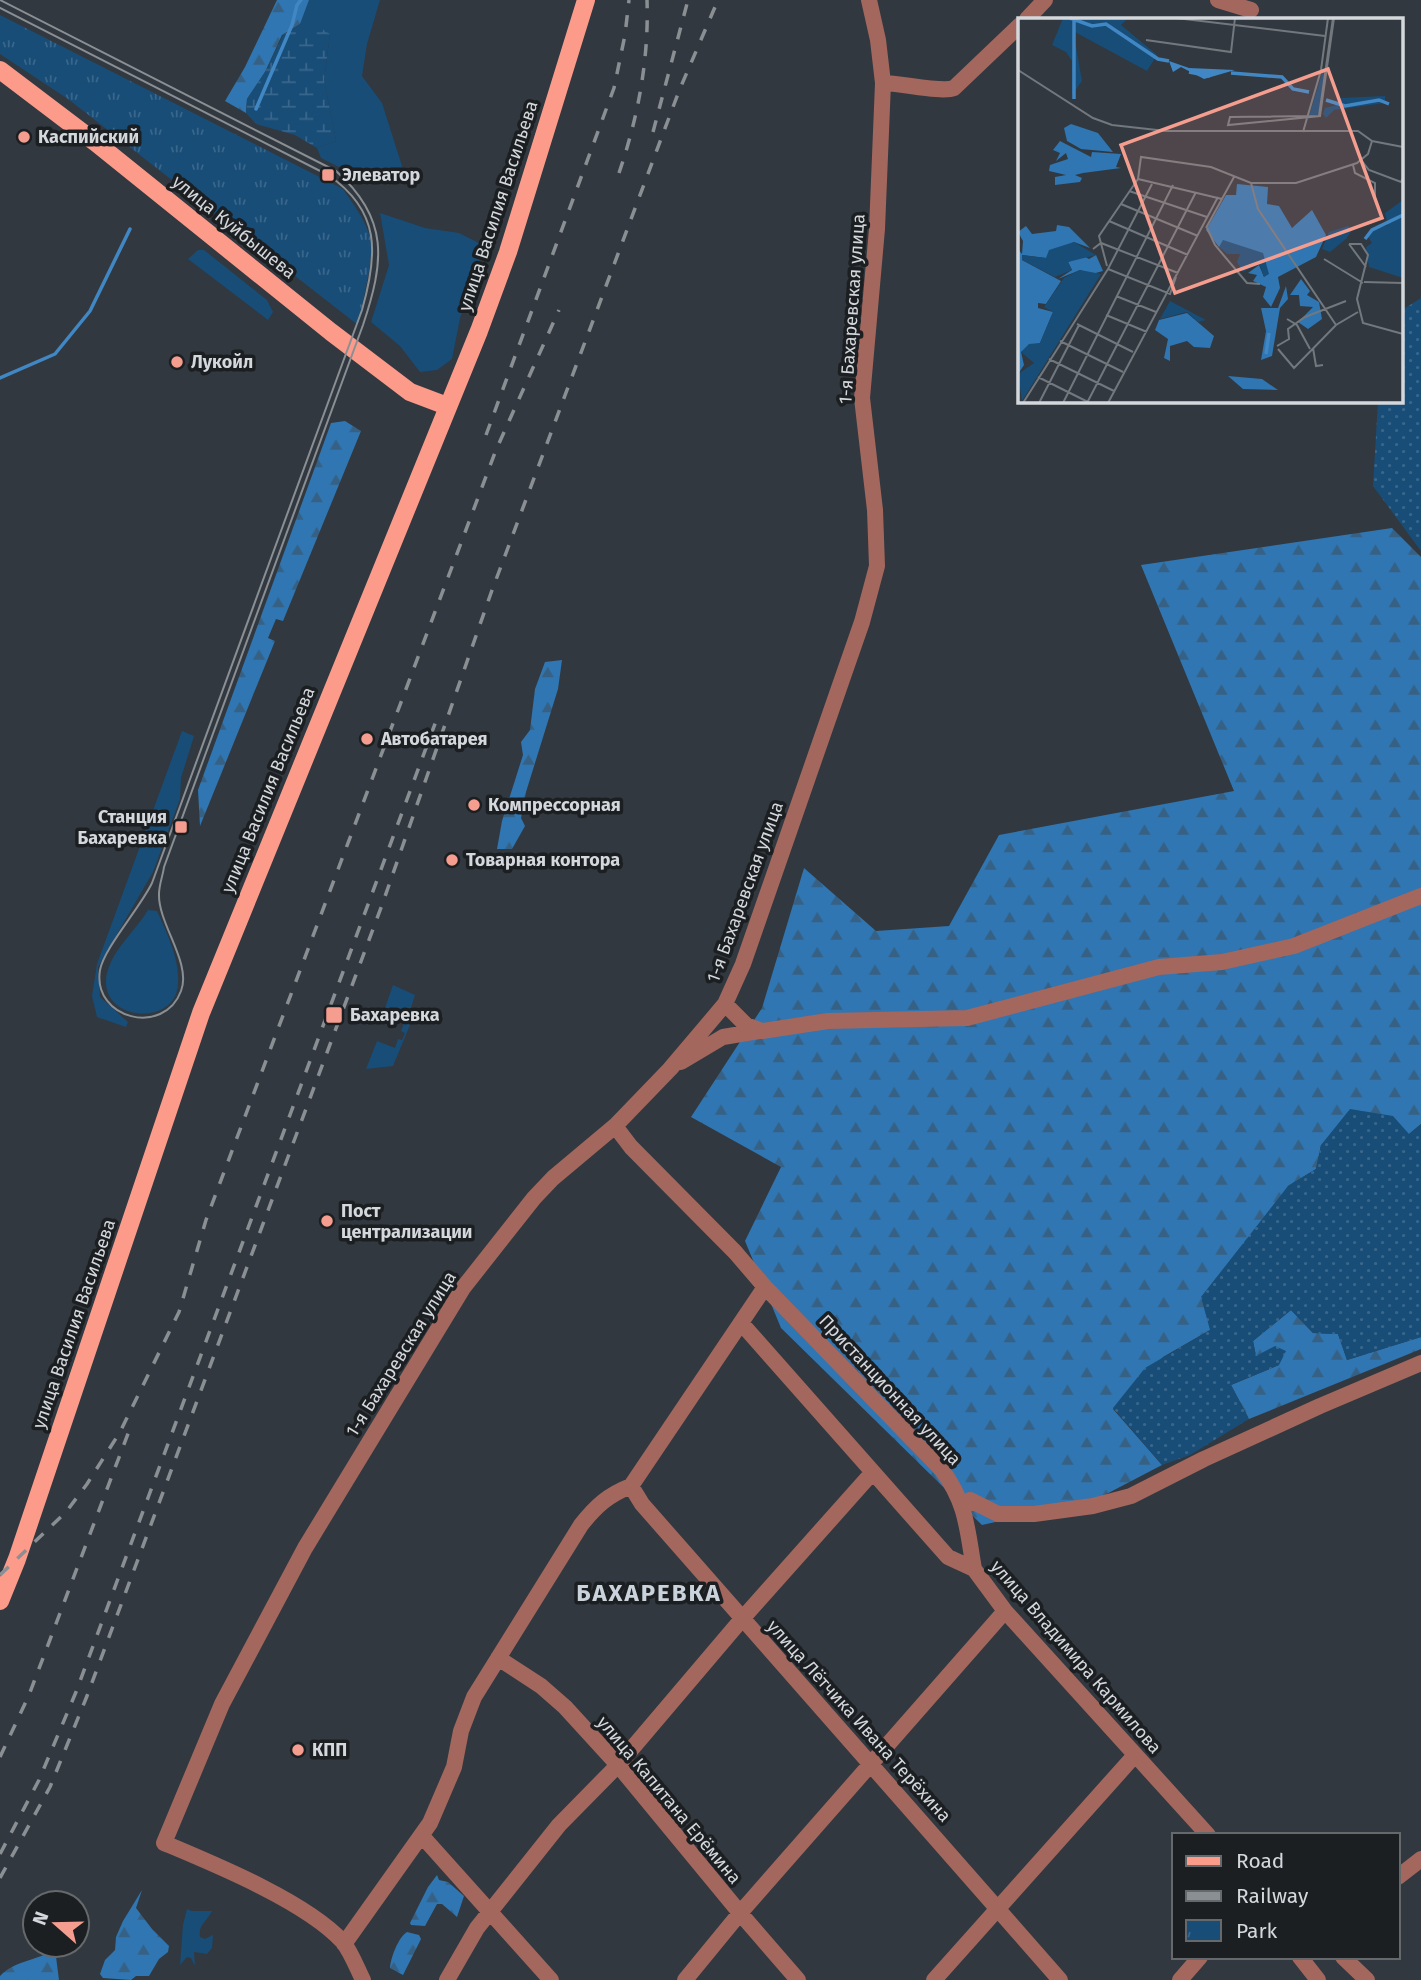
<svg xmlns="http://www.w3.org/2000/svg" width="1421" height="1980" viewBox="0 0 1421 1980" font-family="'Fira Sans',sans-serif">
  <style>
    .grass { fill: #184d78 }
    .forest { fill: url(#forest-firs) }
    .wetland { fill: url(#wetland-marsh) }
    .park { fill: url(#park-tufts) }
    .garden { fill: url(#garden-dots) }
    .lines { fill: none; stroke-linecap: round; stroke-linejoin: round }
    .stream { stroke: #4187c4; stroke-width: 3.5 }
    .minor { stroke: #a3675d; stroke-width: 16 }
    .major { stroke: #fd9b8b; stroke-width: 18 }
    .tram { stroke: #8a8f94; stroke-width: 2 }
    .rail { stroke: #8a8f94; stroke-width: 3.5; stroke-dasharray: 12 12; stroke-linecap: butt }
    .poi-dot { fill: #f59d8e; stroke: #1c1f22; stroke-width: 2.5 }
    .labels { text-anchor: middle; stroke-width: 7; stroke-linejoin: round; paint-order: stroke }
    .poi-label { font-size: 18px; font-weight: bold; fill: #d4d8dc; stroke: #1c1f22; text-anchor: start }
    .street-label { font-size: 18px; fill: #d4d8dc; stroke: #1c1f22 }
    .district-label { font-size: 24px; font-weight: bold; letter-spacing: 2px; fill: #cad3db; stroke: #1c1f22 }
    .inset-river { fill: none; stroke: #4187c4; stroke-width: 3.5 }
    .inset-road { fill: none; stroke: #72787e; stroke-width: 2 }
    .view { fill: #f59d8e; fill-opacity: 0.15; stroke: #f59d8e; stroke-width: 3.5 }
    .inset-edge { fill: none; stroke: #d4d8dc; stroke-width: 3.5 }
  </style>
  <defs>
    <pattern id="forest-firs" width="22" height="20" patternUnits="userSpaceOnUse" patternTransform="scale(1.75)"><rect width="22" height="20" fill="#2f76b2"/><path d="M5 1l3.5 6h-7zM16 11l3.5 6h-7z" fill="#366185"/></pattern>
    <pattern id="wetland-marsh" width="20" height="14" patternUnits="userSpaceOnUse" patternTransform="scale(1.75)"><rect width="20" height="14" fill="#184d78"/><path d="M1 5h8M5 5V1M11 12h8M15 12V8" fill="none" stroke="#39668b"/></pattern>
    <pattern id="park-tufts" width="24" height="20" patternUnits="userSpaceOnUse" patternTransform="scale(1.75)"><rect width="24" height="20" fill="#184d78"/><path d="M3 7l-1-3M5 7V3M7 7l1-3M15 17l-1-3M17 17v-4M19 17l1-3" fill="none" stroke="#39668b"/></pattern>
    <pattern id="garden-dots" width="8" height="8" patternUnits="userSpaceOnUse" patternTransform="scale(1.75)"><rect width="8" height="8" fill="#184d78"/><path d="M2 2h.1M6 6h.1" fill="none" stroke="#39668b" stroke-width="1.8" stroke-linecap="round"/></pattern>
  </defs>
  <rect width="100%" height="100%" fill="#31383f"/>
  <path class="grass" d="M309,0H380L367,44L362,76L382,103L402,166L393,175L363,179L321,158L317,148L336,141L324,80L330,34L300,24Z
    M380,213L425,228L459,233L479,243L480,264L460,318L452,359L437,370L420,372L400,346L371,322L389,265Z
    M198,250H204L267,300L273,312L268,320L188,259Z
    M182,731L194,736L181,778L180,799L153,872L98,967L100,997L128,1022L126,1027L97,1017L92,996L97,964Z
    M148,910L157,911C167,933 180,960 178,984C176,1026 104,1022 106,980C108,953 135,932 148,910Z
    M393,985L415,995L408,1017L385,1008Z
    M404,1023L410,1025L393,1066L366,1069L377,1041L395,1048L398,1039L402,1040L405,1033L401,1031Z
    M187,1909L192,1911H212C207,1921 198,1925 200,1937L205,1939L213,1935L212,1948L207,1954L194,1952L195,1966L191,1958L187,1957L180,1965L183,1925Z"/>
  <path class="forest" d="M277,0H309L300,24L282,35L265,72L247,99L246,113L225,101L245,67Z
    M345,421L361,431L283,621L276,619L268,638L275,641L200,826L198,790L331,423Z
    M1392,528L1421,557V1124L1409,1134L1321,1145L1316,1169L1288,1186L1210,1330L1163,1357L1113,1409L1162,1465L1095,1500L982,1525L781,1328L745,1241L781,1167L691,1117L762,1008L804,868L876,931L949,926L999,835L1234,791L1141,565Z
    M562,660L558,689L526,792L521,818L525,826L512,849H497L502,821L523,755L521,742L530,730L535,689L545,662Z
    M1291,1310L1313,1333L1338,1334L1347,1360L1421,1337V1349L1249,1419L1231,1385L1279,1365L1256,1356L1253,1341Z
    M437,1875L439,1880L448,1882L464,1896L457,1917L442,1904H437L425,1926L411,1925L410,1923L428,1887Z
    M142,1890L136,1908L152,1929L169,1946L168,1952L159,1959L149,1976H136L131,1980L103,1978L100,1974L105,1960L115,1950L116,1937L123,1921Z
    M407,1932L419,1935L421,1939L403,1975L390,1968C391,1957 398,1938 407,1932Z
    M55,1949L59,1980H0V1976C15,1960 38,1961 55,1949Z"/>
  <path class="wetland" d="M300,24L317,26L330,34L324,80L336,141L317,148L295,135L256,124L246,113L247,99L265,72L283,35Z"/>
  <path class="park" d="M0,15L343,189C353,204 365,219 370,237C375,256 362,303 358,325L68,99L0,54Z"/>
  <path class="garden" d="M1421,298V551L1373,486L1378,401H1402V310Z
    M1350,1109L1393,1116L1409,1134L1421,1124V1337L1347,1360L1338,1334L1313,1333L1291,1310L1253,1341L1256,1356L1275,1346L1286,1351L1279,1365L1231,1385L1249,1419L1190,1455L1162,1465L1113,1408L1145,1368L1210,1330L1201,1297L1288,1186L1316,1169L1321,1145Z"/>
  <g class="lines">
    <path class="stream" d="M256,109L292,25L297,5L301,0
      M0,378L55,354L90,311L130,229"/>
    <path class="minor" d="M1218,0L1251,10
      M1027,19L1045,0
      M883,83C901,83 942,93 954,88L1020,25
      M725,1004L746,1025L762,1031L828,1021L967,1018L1159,967L1222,962L1294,946L1421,896
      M681,1062L723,1037L759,1031
      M615,1126L631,1147L735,1252L765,1287L942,1470C967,1504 967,1529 974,1569
      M742,1324L948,1557L974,1569L1005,1611L1208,1835
      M631,1486L642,1504L1060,1980
      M964,1508L970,1500L998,1514H1034L1093,1506L1131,1496L1204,1459L1320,1406L1421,1363
      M498,1658L541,1686L565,1707L618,1765L740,1913L798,1980
      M422,1836L551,1980
      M1398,1877L1421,1859
      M344,1944L430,1823L454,1767L461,1731L474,1697L581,1525C596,1506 608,1495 631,1486L765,1287
      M1300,1957L1318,1980
      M1343,1957L1367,1980
      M363,1980C357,1968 351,1952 343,1942C307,1902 214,1864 164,1843L222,1704L305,1548L463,1288L534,1198L553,1178L615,1126L670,1069L725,1004L743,964L862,622L877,566L875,510L862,398L877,229L883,83L878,40L869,0
      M447,1980L477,1928L559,1825L618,1765L742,1619L872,1473
      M685,1980L740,1913L1005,1611
      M934,1980L1135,1755
      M1180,1980L1200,1957"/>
    <path class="major" d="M0,70L95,142L331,332L410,392L447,406
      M0,1601L17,1559L201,1013L479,331L508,252L586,0"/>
    <path class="tram" d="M0,8L328,175C381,211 378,254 362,310L152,883C140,908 104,948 100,970C92,1019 164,1037 181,991C192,963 158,924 159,894C159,885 163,875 164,867L363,325C384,262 390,219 336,171L0,0"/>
    <path class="rail" d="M653,132L688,0
      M619,173C638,117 649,60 647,0
      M486,435L614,88L625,35L629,0
      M0,1575L66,1512L87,1484L120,1432L179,1312L206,1220L496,450L559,310
      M0,1757L29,1695L129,1431
      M0,1854L39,1780L76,1692L436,721
      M0,1878L50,1787L87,1696L382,905L491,593L679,91L718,0"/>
  </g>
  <g class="poi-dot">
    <circle cx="24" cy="137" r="7"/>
    <rect x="321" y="168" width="14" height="14" rx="3.5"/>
    <circle cx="177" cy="362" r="7"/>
    <circle cx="367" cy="739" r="7"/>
    <circle cx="474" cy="805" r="7"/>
    <rect x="174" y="820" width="14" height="14" rx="3.5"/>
    <circle cx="452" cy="860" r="7"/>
    <rect x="325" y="1006" width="18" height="18" rx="3.5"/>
    <circle cx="327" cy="1221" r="7"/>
    <circle cx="298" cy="1750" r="7"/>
  </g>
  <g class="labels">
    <g class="poi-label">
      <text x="38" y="143">Каспийский</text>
      <text x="342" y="181">Элеватор</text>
      <text x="191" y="368">Лукойл</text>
      <text x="381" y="745">Автобатарея</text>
      <text x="488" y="811">Компрессорная</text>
      <text x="167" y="823" text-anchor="end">Станция<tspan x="167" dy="21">Бахаревка</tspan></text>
      <text x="466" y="866">Товарная контора</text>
      <text x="350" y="1021">Бахаревка</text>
      <text x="341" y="1217">Пост<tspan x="341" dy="21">централизации</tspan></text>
      <text x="312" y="1756">КПП</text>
    </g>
    <g class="street-label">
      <text transform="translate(498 206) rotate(-72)" y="6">улица Василия Васильева</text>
      <text transform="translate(234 227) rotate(39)" y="6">улица Куйбышева</text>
      <text transform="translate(852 309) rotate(-86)" y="6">1-я Бахаревская улица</text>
      <text transform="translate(268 790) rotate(-68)" y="6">улица Василия Васильева</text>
      <text transform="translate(745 892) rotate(-70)" y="6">1-я Бахаревская улица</text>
      <text transform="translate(74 1324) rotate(-71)" y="6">улица Василия Васильева</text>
      <text transform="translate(401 1354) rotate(-58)" y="6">1-я Бахаревская улица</text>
      <text transform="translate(890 1390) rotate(47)" y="6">Пристанционная улица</text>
      <text transform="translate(1076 1657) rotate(49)" y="6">улица Владимира Кармилова</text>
      <text transform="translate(859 1721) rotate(48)" y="6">улица Лётчика Ивана Терёхина</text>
      <text transform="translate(669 1800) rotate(50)" y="6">улица Капитана Ерёмина</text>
    </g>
    <g class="district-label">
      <text x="649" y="1601">БАХАРЕВКА</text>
    </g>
  </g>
  <g transform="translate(1018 18)">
    <rect width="385" height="385" fill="#31383f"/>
    <path d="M45,0H53L64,63L54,77V43L48,34L34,27ZM367,78V85L316,92L308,100L305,96L307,90L319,87L321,80Z" fill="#184d78"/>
    <path d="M53,106L80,115L95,134L63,131L49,123L46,110ZM42,123L73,139L74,134L103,136L98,149L103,150L65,155L57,157L64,160L62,164L37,167V159L48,157L31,153L32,147L50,141L48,135L38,143L42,135L35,132ZM219,166L250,169L249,186L261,188L274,210L294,192L308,217L298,239L260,259L262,270L253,289L245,279L248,269L235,263L239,257L230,255L241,247L246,259L248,244L238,234L201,229L188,212L208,177H218ZM39,207L51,209L72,230L56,224L28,240L4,237V242L43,263L28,286L20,285V290L35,294L22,325L3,334L6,347L0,356V231L4,236L5,223L0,214L8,208L14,216L38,213ZM64,237L71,241L78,237L85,253L74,256L62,252L40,261L54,252L50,244ZM283,261L292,273L289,277L301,284L304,301L290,311L280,304L295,289L282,288L281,277H272ZM268,268L270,281L262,290L254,338L243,342L248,313L243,290H260ZM169,295L196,318L192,330L176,329L169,323L152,328V343L146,340L150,321L137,312L141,302ZM210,358L244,361L260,372L225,371Z" fill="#2f76b2"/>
    <path d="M306,49L303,95L290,101Z" fill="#184d78"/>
    <path d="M54,0H110L103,7L139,37L129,53L55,13ZM385,182V260L351,249L348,229L354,225L350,219L355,212L370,207L367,195ZM330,208L334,212L328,221L312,234L304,231L311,214ZM205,222L245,235L251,256L246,259L241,245L225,254L219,244L222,236H209L201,229ZM56,224L78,237L50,244L54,252L37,259L4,242V237L28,240L31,232ZM62,252L83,256L4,383L0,356L16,345L3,334L11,326L22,325L35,294L26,289L46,260ZM152,283L188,302L180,304L169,294L142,301Z" fill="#184d78"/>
    <path d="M151,43L171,50L217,52L186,61L163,49L155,54Z" fill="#4187c4"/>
    <path class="inset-river" d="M52,0L74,8L88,6L140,41L151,43M56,2V81M171,54L192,58M213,55L264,59L275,71L291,74M308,82L327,88L361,82L371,86M347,221L354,212L385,197M248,336L251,315"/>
    <path class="inset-road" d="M158,0L307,18M315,0L301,98L212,99L210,107L302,98L316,0M128,22L213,34L217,0M0,52L75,100L94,107L148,113H340L354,123L385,129M285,114L303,52L310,0M343,142L351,152L383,164L385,160M335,147L337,155L357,165V183M120,161L204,181M233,165L240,191L318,307M111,173L189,199M103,186L180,218M91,203L170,237M188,210L216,159M189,210L197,227L229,265L242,266M331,226H343L350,237L339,281L345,305L385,316M331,226L348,249M75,231L83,225L160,255M306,241L345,265M89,248L81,218L120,161L123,139L193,149L233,165H278L339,145L350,136L354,123M90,251L152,276L158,259M346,264L385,265M98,278L138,294M88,297L129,314M269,301L279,307L292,331M59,306L115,334M42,323L105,354M259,328L271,321L270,311L287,299L328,283M295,330L298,348L305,347M260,331L276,350L318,307L340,294M31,341L96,373M20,359L72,385M5,385L90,251L134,166M21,385L61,307M45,385L155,167M69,385L178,174M90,385L200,179"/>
    <path class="view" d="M310,51L364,200L157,275L103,127Z"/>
    <rect width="385" height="385" class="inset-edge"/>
  </g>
  <rect x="1172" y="1833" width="228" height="126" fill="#1c1f22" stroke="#66696c" stroke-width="2"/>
  <rect x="1186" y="1856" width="35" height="10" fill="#fd9b8b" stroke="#66696c" stroke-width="2"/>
  <text x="1236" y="1868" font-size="21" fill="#d4d8dc">Road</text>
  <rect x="1186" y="1891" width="35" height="10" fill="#8a8f94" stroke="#66696c" stroke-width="2"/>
  <text x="1236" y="1903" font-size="21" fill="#d4d8dc">Railway</text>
  <rect x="1186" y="1920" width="35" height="21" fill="url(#park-tufts)" stroke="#66696c" stroke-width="2"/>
  <text x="1236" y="1938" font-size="21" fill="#d4d8dc">Park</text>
  <g transform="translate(56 1924) rotate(290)"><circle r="33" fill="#1c1f22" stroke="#66696c" stroke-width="2"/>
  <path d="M0-5L12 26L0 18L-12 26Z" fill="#f59d8e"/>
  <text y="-10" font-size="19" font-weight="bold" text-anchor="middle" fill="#d4d8dc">N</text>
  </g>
</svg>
